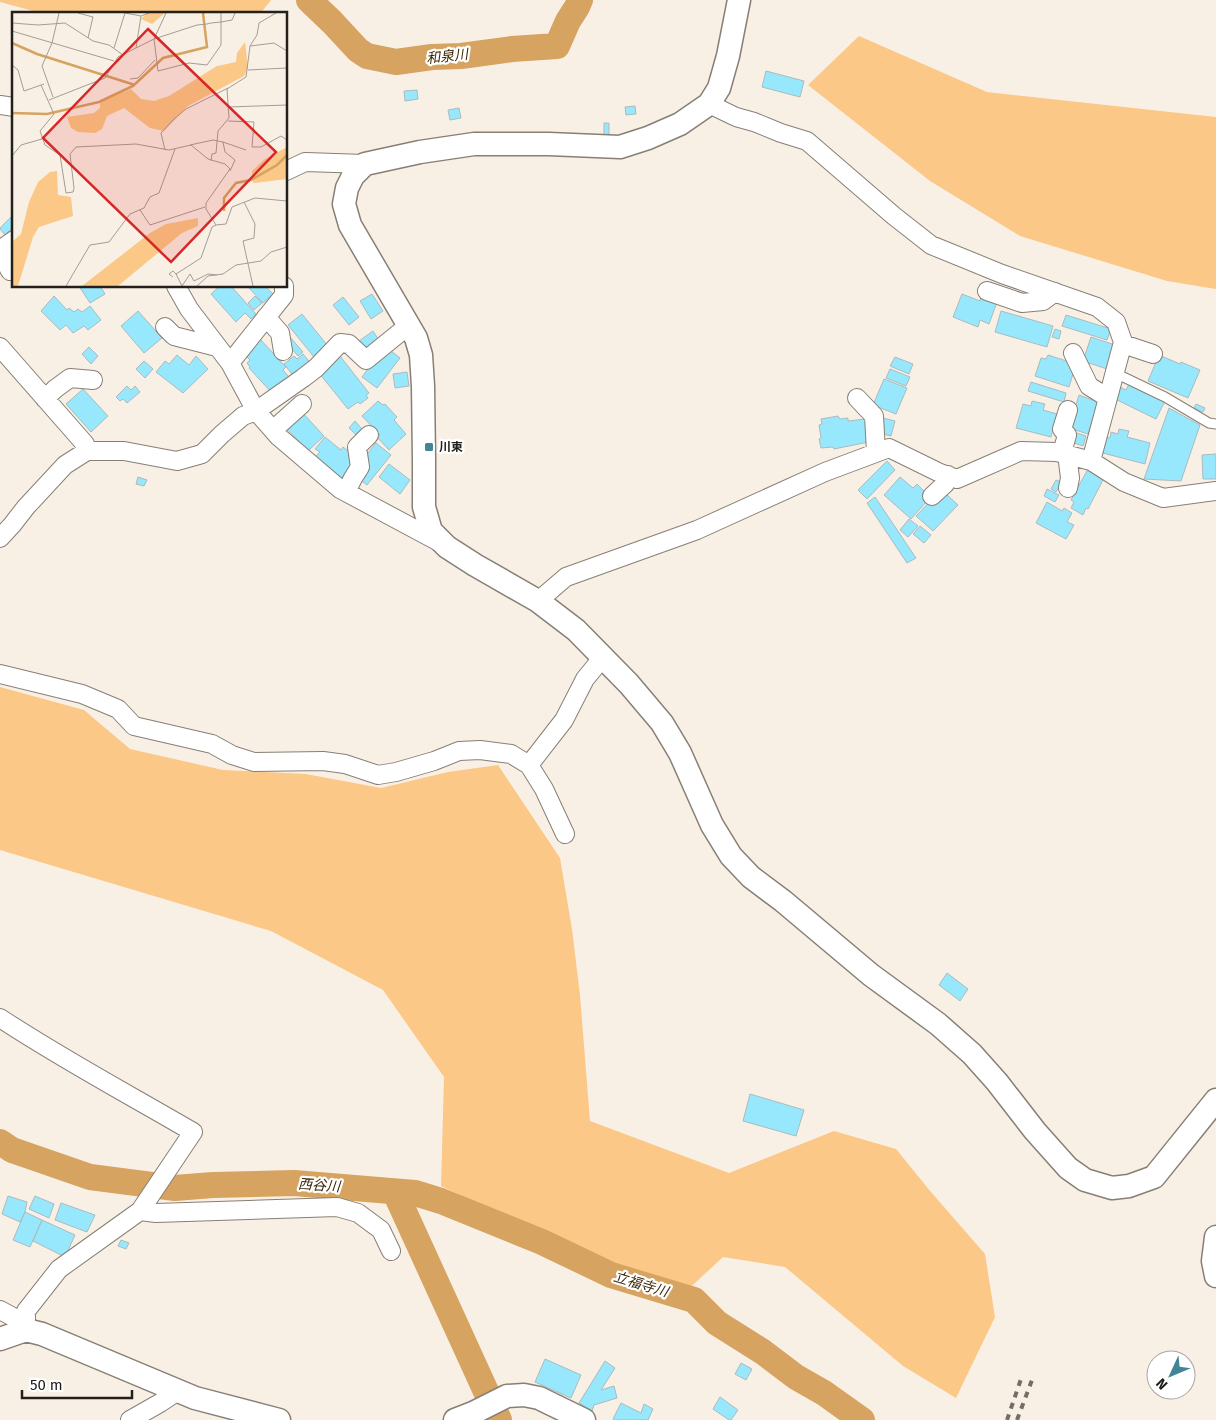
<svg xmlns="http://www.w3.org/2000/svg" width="1216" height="1420" viewBox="0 0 1216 1420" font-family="'Fira Sans','Noto Sans JP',sans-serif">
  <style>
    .green { fill: #fbc887 }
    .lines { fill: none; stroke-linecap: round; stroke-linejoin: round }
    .river { stroke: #d6a360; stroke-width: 26 }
    .building { fill: #98e8fd; stroke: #abbabe }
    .service-casing { stroke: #877f75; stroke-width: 11 }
    .minor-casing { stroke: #877f75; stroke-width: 20 }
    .tertiary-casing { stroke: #877f75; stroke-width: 25 }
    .service { stroke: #fff; stroke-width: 9 }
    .minor { stroke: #fff; stroke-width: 18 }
    .tertiary { stroke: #fff; stroke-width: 22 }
    .rail { stroke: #736e67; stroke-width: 4; stroke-dasharray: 6 6; stroke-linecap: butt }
    .poi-dot { fill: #428595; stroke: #fff; stroke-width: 2 }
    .labels { text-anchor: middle; stroke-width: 4.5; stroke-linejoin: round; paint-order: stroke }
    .poi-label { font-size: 12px; font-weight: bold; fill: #23201c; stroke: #fff; text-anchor: start }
    .water-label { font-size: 14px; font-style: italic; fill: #3a2506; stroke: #fff }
    .inset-river { fill: none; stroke: #d6a360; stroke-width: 2.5 }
    .inset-road { fill: none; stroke: #a39d95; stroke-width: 1 }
    .view { fill: #d62828; fill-opacity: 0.15; stroke: #d62828; stroke-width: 2.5 }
    .inset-edge { fill: none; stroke: #23201c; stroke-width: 2.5 }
  </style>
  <rect width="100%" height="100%" fill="#f9f0e5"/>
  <path class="green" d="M0,0H271L260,14H44L0,2Z
    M859,36L987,92L1216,117V289L1167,281L1020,236L930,181L808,85Z
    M0,687L84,710L130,749L223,770L306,774L381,788L448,772L498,765L560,858L572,929L580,995L590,1121L729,1173L834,1131L896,1149L931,1192L985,1254L995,1317L956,1398L903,1366L785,1267L723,1257L682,1295L608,1267L580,1251L441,1186L444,1077L383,990L271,931L0,850Z"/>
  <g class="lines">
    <path class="river" d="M309,0L332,22L358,50L367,56L396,62L432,57L461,56L512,49L557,46L568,21L577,7L580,0
      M0,1142L12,1150L90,1177L175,1188L213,1185L294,1183L415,1193L441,1201L542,1242L611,1275L694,1300L717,1323L763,1352L796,1377L824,1393L862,1420
      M395,1192L499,1420"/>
  </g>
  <path class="building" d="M766,71L804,81L800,97L762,87Z
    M417,90L418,99L405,101L404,91Z
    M635,106L636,114L626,115L625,107Z
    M459,108L461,118L450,120L448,110Z
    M604,123H609V136H604Z
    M12,216L14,218V226L5,235L0,229V228Z
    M79,286H100L105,294L90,303Z
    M220,286H231L256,314L251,319L245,313L236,322L211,294Z
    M251,286H265L273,294L263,303L249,288Z
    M372,294L383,311L371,319L360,301Z
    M962,294L980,301L981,296L997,302L989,324L980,320L978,327L953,317Z
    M54,296L67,310L69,308L74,312L78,309L82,312L90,306L101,320L88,330L84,326L73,333L66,325L60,330L41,311Z
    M255,296L262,303L254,310L248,303Z
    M343,297L359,317L349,325L333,305Z
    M138,311L162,338L144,353L121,326Z
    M1001,311L1053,326L1047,347L995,332Z
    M302,314L328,346L314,357L288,325Z
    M1066,315L1111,329L1107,340L1062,326Z
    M1055,329L1061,331L1059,339L1052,337Z
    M373,331L380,342L366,352L359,341Z
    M290,337L303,352L298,356L285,341Z
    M1091,337L1115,345L1107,369L1083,361Z
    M259,338L286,367L283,370L289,377L272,393L249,368L250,367L247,363L250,360L247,357L250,354L246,350Z
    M385,346L400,358L377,388L362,377Z
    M89,347L98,356L91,364L82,354Z
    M303,354L312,365L295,378L284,364L294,356L297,359Z
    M177,355L189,365L196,356L208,369L183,393L156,372L165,361L169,364Z
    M1048,355L1076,364L1069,387L1035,376L1041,358L1046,359Z
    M1159,355L1180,364L1181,362L1200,370L1188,398L1148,381Z
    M340,356L369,393L366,395L368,398L360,404L358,402L348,409L319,373Z
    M895,357L913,364L909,374L890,366Z
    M144,361L153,369L145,378L136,369Z
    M890,369L910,377L906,386L886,378Z
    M407,372L409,386L395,388L393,374Z
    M884,379L907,388L896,414L873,405Z
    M1031,382L1066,393L1064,402L1028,391Z
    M1129,384L1165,401L1156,419L1113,398L1118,386L1126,390Z
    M127,386L131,390L135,386L140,392L127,403L123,399L120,401L116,397Z
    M83,389L108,416L91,432L66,404Z
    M1079,395L1098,402L1088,434L1069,428Z
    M378,401L383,405L385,404L397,417L394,420L406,434L389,450L377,437L380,435L362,416Z
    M1032,401L1045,404L1043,410L1057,414L1051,437L1016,428L1023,404L1031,406Z
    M1196,404L1205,408L1203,412L1194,408Z
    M1169,408L1200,425L1181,481L1144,479Z
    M299,409L324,436L308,451L283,425Z
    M838,416L840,419L848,418V421L866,419L869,442L834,449L833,447L821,448L819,439L821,438L819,425L822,424L821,419Z
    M883,418L895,421L891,436L879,433Z
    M355,421L362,429L356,435L349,428Z
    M1119,429L1129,431L1127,437L1150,443L1145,464L1099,452L1103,437L1110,438L1111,432L1118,434Z
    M1074,432L1086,436L1083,446L1071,442Z
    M325,437L341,450L343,447L351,453L348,456L354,461L345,484L314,458L320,452L315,449Z
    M376,443L391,455L367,485L355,476L360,463Z
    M1216,454V479H1203L1202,455Z
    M887,461L895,470L867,499L858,490Z
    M389,464L410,480L400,494L379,477Z
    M1088,469L1104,478L1088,509L1086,508L1083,515L1071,508L1074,502L1071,500Z
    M138,477L147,480L144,486L136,484Z
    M900,477L913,488L917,484L925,492L922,496L927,501L911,519L884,495Z
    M1056,480L1061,482L1056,492L1051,489Z
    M1047,489L1059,495L1055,502L1044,496Z
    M945,493L958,505L933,531L916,516L936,495Z
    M875,497L916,558L907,563L867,503Z
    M1047,502L1062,511L1064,508L1072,513L1067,522L1074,525L1066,539L1036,523Z
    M909,519L918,526L908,537L900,530Z
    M920,526L931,535L924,543L913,534Z
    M947,973L968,989L960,1001L939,985Z
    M750,1094L804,1110L796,1136L743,1121Z
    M8,1196L27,1202L25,1212L20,1222L2,1214Z
    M35,1196L54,1204L49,1218L29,1209Z
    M61,1203L95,1215L87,1232L55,1220Z
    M25,1212L42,1220L30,1247L13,1240Z
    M42,1220L75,1235L65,1257L33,1241Z
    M121,1240L129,1243L126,1249L118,1246Z
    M545,1359L581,1375L571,1398L535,1382Z
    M605,1361L615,1368L601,1390L614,1386L617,1398L594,1405L592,1411L579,1403Z
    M741,1363L752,1369L746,1380L735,1374Z
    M720,1397L738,1410L731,1420H729L713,1409Z
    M621,1403L641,1413L644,1404L653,1409L648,1420H614L613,1419Z"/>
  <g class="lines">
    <g class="service-casing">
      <path id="service" d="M1115,373L1165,397L1209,423L1216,424"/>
    </g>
    <g class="minor-casing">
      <path id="minor" d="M709,104L736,117L754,122L781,133L807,141L894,216L931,245L1002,274L1097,307L1116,322L1123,342L1091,461
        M0,105L14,107
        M286,171L305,162L365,164
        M0,250L10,271
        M0,250L14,240
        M176,286L189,309L230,363
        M284,286V295L230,363L256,411L279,437L340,489L441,543
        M987,291L1022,303L1043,301L1055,292
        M266,317L280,333L283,351
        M165,327L174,336L217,347
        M1123,344L1153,354
        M0,347L85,444L87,451
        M1073,353L1089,386L1108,398
        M857,398L874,416L876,452
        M45,399L55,389L70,378L93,380
        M273,430L302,404
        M1062,453L1067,435L1062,429L1068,410
        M1067,454L1070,478L1068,488
        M346,492L353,478L360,467L357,447L369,435
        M932,496L945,484L948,475
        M0,538L12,525L26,507L65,465L87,451H124L177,461L202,454L222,434L243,416L256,411L303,378L316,368L340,343L349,344L366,360L409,325
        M538,601L566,577L697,530L825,472L889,448L940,473L957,479L1021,451L1057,452L1091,461L1124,482L1163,498L1216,491
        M0,674L82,694L118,709L134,726L212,744L232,755L254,762L323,761L345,764L378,775L396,772L434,761L459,751L480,750L511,754L529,765L564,720L585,679L603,657
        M529,765L544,789L565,834
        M0,1018C62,1059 128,1094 193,1132L140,1211L59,1269L26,1311V1330
        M140,1211L156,1213L337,1207L358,1213L381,1230L391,1251
        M0,1310L13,1317L26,1330
        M130,1420L160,1403L178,1391"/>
    </g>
    <g class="tertiary-casing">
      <path id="tertiary" d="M739,0L728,56L719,88L709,104L680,124L648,138L620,147L549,144H474L420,152L365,164L353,176L347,188L344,204L350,225L416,338L421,355L423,386L424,460V507L431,531L447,547L475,565L538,601L576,630L629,684L662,723L680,753L712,825L731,856L751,877L783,901L871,975L938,1024L972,1054L997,1082L1035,1131L1068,1168L1085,1180L1112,1188L1129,1186L1154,1177L1216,1100
        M1216,1237L1213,1261L1216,1276
        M0,1339L26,1330L42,1334L195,1398L279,1420
        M455,1420L473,1413L507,1396L524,1395L539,1398L584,1420"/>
    </g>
    <use href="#service" class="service"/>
    <use href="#minor" class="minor"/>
    <use href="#tertiary" class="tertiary"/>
    <path class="rail" d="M1007,1420L1021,1379
      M1017,1420L1032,1380"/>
  </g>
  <rect class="poi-dot" x="424" y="442" width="10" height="10" rx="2.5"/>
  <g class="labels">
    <g class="poi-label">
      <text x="439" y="451">川東</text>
    </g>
    <g class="water-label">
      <text transform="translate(447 56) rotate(-6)" y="5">和泉川</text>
      <text transform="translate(319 1185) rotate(4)" y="5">西谷川</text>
      <text transform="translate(641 1284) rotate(17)" y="5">立福寺川</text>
    </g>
  </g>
  <g transform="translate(12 12)">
    <rect width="275" height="275" fill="#f9f0e5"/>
    <path d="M135,1H153L140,12L129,7ZM233,30L236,56L232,64L176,94L152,119L138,116L112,96L95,104L90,117L83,121L66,120L59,116L55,105L82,101L88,96V89L119,77L129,87L142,89L157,84L205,54L224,50L225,41ZM275,135V167L241,171L240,159L253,147ZM45,159L46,183L59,185L61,204L27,215L21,225L6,274H0V230L9,222L17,190L26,170L38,160ZM186,206V214L170,221L106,274H70L138,221L154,212Z" fill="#fbc887"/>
    <path class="inset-river" d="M0,31L25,42L123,73M0,101L35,102L87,90L121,74L151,46L195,35L191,1M212,199V186L224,171L239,168L265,153L275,143"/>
    <path class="inset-road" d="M66,1L81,5L76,26M113,1L129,4L137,1M209,1V33L195,53L177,51L146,59L142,27L185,13L195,12L199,11L209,10L220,8L223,1M0,11L26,13L53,11L81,29L97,33L111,43M0,19L102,49M238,34L262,31L275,39M102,36L113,1M124,36L129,4M0,53L6,58L12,79L32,72M236,58L275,56M118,67L126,66L143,48M29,73L42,102L28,119L33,133L48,143L54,181L61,180L62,176L58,142L64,135L124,132L157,138L179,133L196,147L213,152L218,157L194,191V197L204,213L214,212L220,195L243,186L275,189M41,85L30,54L40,31L47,1M37,88L93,66L106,45L142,27L154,1M216,95L275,93M216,109L242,110L240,135H249L269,124L275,128M211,130L234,138M178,133L201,128L211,130L213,140L223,148L218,159M153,138L149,121L162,107L174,97L216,76M0,144L9,133L30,127M199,149L200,142L204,141L206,119L217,106L215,77L234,65L238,34L245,23L247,11L264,1M232,190L243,212L242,226L231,229L241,274M128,198L138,213L193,195M204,213L200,215L189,246L164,262L170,274L178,262L182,269L196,262L205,263M161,265L157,262L161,259L165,263M54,274L78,233L97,230L118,202L132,196L138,185L147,181L163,137M185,274L196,264L211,262L224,253L249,249L259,240L275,235"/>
    <path class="view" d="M136,17L264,140L159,250L31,126Z"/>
    <rect width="275" height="275" class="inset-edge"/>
  </g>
  <g transform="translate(1171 1375) rotate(226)"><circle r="24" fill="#ffffff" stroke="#a7a6a4"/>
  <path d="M0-4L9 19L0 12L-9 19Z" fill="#428595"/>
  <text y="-8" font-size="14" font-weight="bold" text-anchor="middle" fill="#23201c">N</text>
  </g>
  <path d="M22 1390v8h110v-8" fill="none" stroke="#23201c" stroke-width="2.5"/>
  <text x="30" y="1390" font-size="15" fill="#23201c" stroke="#ffffff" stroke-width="4" paint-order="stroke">50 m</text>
</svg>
